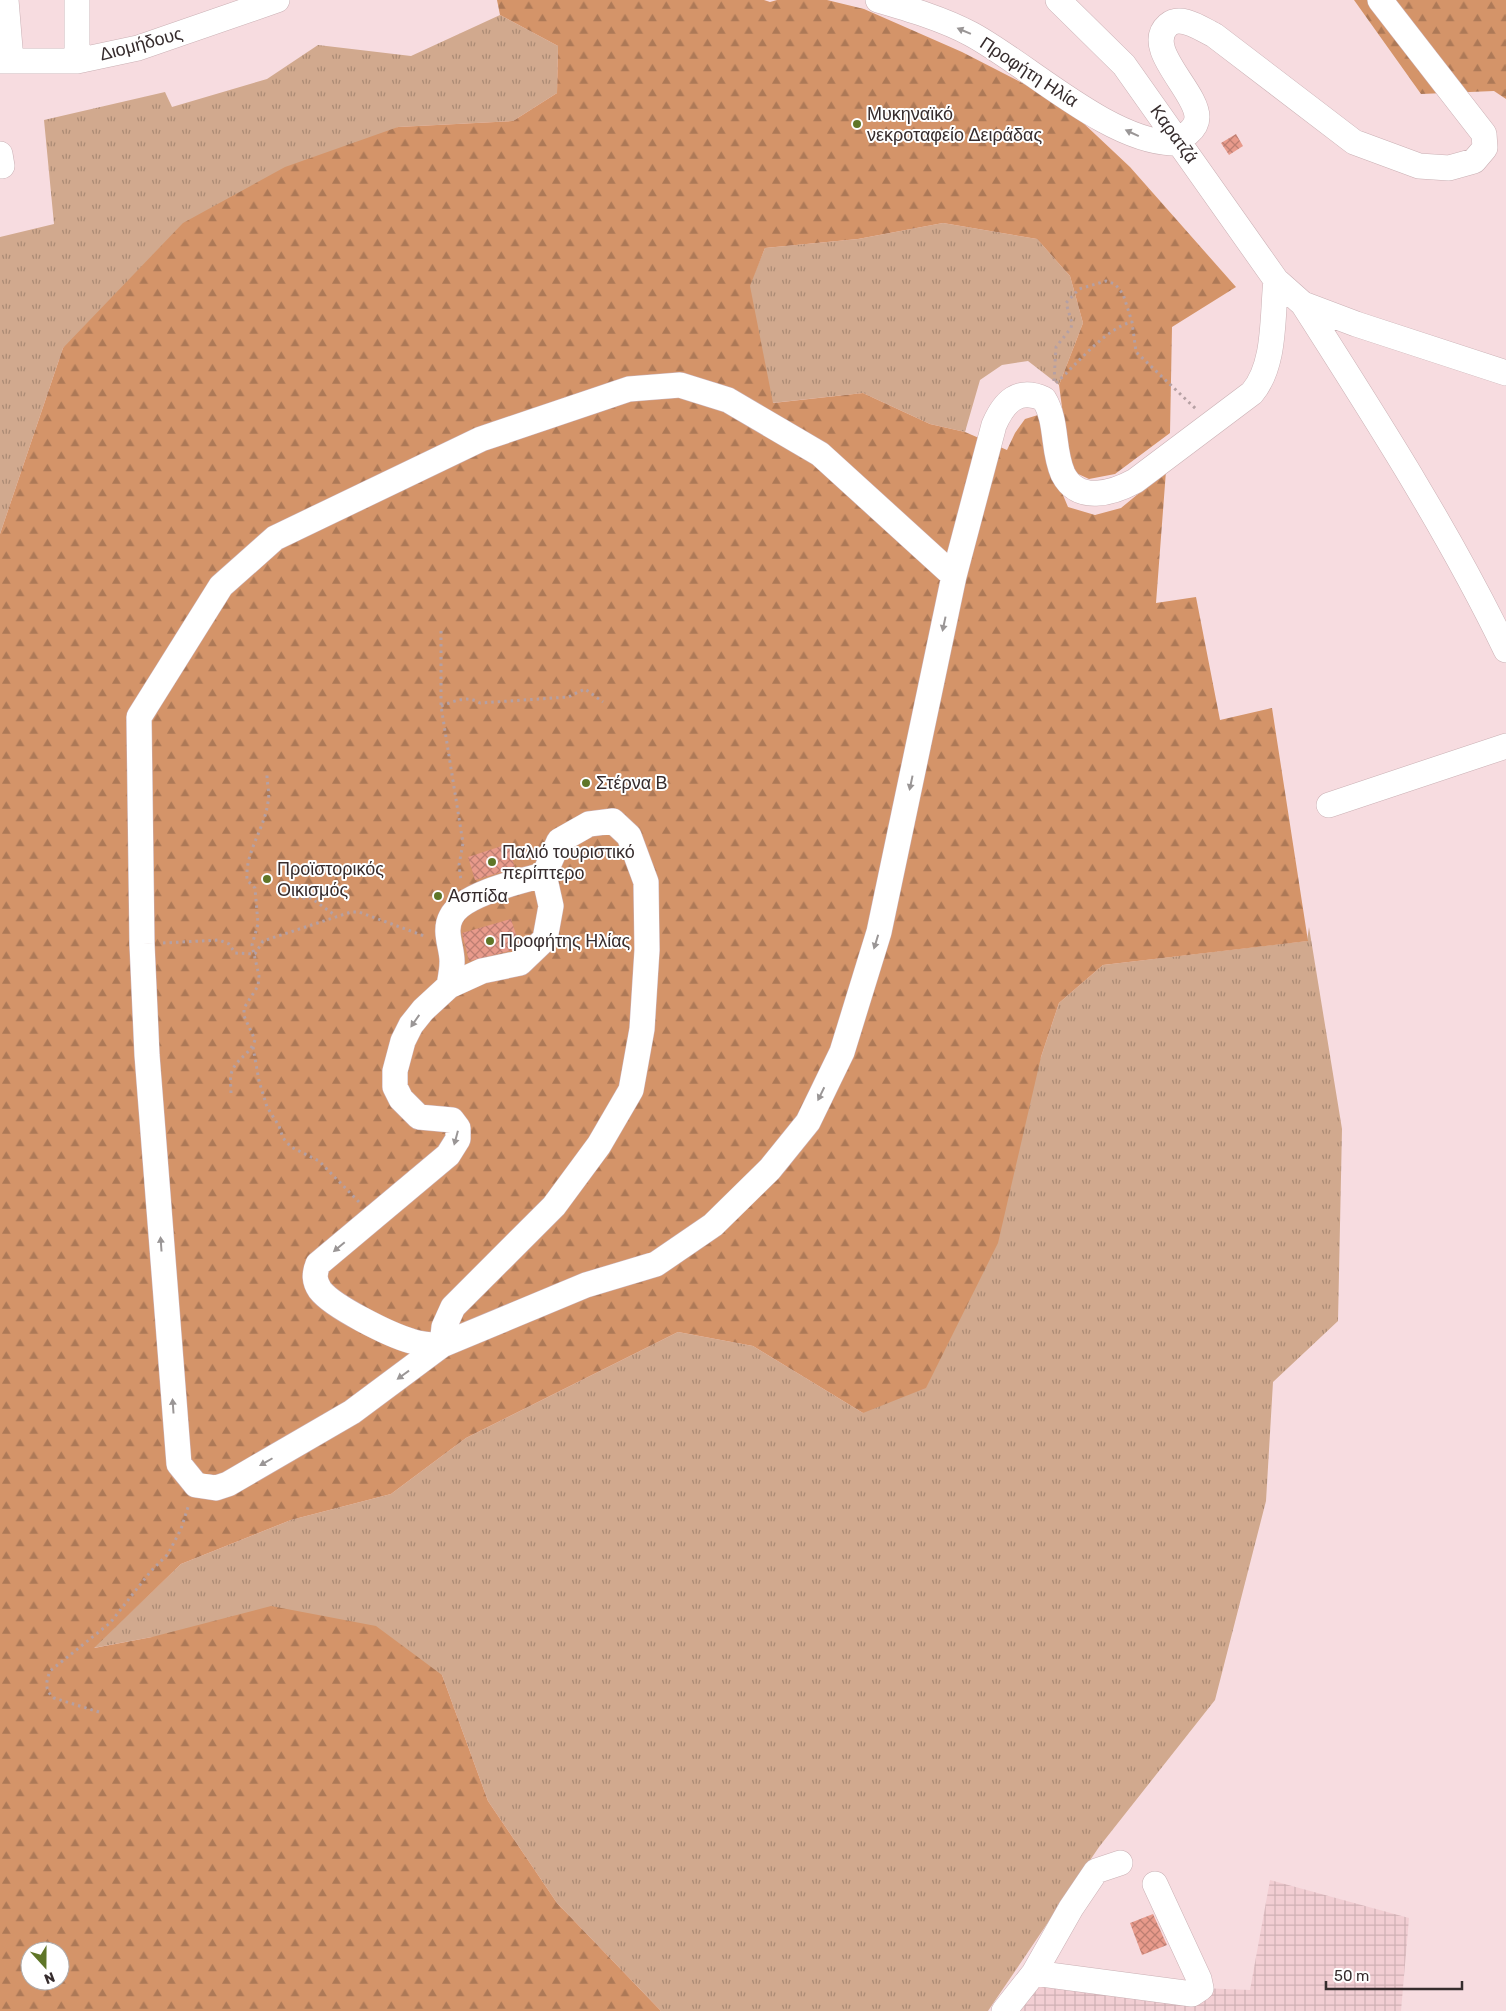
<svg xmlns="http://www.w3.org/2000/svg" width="1506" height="2011" viewBox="0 0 1506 2011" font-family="Rubik,sans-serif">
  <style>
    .industrial { fill: url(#industrial-grid) }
    .grass { fill: url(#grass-tufts) }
    .forest { fill: url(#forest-firs); fill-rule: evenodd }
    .building { fill: url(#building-cross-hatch) }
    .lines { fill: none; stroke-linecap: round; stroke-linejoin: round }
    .minor-casing { stroke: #cab0b4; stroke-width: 26 }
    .path { stroke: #b5a0a3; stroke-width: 3; stroke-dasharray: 2.5 4; stroke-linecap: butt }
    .minor { stroke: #fff; stroke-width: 25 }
    .oneway { fill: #9a9696 }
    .poi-dot { fill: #5f7628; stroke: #fff; stroke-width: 2 }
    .labels { text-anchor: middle; stroke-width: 4; stroke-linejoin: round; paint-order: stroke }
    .street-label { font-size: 18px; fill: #362c2d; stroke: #fff }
    .poi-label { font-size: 18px; fill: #362c2d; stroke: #fff; text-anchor: start }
  </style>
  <defs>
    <pattern id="industrial-grid" width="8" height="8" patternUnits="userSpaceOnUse" patternTransform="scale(1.25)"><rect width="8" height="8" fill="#f2ced3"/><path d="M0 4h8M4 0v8" fill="none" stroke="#d0b1b5"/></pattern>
    <pattern id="grass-tufts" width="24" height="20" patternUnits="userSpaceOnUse" patternTransform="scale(1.25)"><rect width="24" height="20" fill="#d1a98e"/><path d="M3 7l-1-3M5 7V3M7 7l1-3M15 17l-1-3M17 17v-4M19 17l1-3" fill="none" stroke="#aa8a74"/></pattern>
    <pattern id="forest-firs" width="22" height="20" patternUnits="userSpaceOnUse" patternTransform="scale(1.25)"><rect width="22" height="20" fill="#d49469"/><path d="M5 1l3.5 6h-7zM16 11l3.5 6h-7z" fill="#ad7957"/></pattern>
    <pattern id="building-cross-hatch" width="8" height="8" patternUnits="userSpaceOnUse" patternTransform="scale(1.25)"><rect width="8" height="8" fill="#e89a8b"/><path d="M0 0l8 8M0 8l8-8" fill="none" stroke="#bd7e72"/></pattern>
  </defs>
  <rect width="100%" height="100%" fill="#f7dce0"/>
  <path class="industrial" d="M1270,1880L1409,1918L1401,2011H1004L1034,1973L1201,1988L1250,1990Z"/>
  <path class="grass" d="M500,15L558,46L557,93L513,121L398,127L63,348L0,534V237L54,224L44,120L165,92L172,107L267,79L318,45L411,56Z
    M943,223L1037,239L1070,276L1083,323L1059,385L1028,361L1002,365L980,380L965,432L930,424L863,393L772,403L749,286L765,248L858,239Z
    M1309,927L1342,1129L1338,1321L1273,1382L1266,1501L1215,1700L1099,1847L988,2011H661L557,1903L488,1801L442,1675L152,1637L93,1648L181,1564L291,1520L391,1494L466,1438L678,1332L753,1346L863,1413L1041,1057L1059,1003L1103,965L1307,941Z"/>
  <path class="forest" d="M497,0H764L770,2L777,0H827L864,9L962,52L1063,104L1130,167L1236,287L1172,327L1170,433L1115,474L1089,479L1076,473L1069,459L1059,385L1083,323L1070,276L1037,239L943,223L858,239L765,248L750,286L773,403L863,393L930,424L965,432L1007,450L1015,433L1025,419L1038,415L1055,476L1068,507L1095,515L1121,508L1166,471L1156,603L1196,597L1220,720L1272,708L1308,941L1103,965L1059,1003L1041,1057L998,1243L926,1388L863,1413L753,1346L678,1332L466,1438L391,1494L291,1520L181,1564L94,1648L152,1637L271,1606L376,1626L442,1675L488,1801L557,1903L661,2011H0V534L63,348L183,223L285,167L398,127L513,121L557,93L558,46L500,15ZM30,1951H60V1981H30Z
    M1354,0H1506V99L1494,91L1421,94Z"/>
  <path class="building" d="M1236,134L1243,146L1229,155L1221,143Z
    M508,844L515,868L475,880L468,857Z
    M511,919L519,944L513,950L469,961L462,933Z
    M1153,1914L1167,1945L1142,1955L1130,1923Z"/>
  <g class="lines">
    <g class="minor-casing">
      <path id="minor" d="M6,0L11,60
        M878,0C909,9 943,19 971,34C1027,64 1108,141 1172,143C1182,138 1197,130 1197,117C1197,91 1142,48 1168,25C1181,14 1201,29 1214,35L1354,142L1419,166L1449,168L1474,161L1485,148L1484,134L1380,0
        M1058,0L1124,65L1276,280L1303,304L1356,324L1506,373
        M0,61H77L138,48L277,0
        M77,61V0
        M0,154L2,166
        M1303,304C1375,417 1448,530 1506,650
        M1329,805L1506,746
        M449,986C450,979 452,971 452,963C453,949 443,932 451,917C462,894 521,881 544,875
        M442,1345C432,1345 421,1345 411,1341C390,1335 333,1307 320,1290C314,1281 314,1274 318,1264L448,1155L458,1139V1128L452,1120L419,1117L401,1099L395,1087V1071L403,1041L411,1025L423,1010L449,986L482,971L520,963L545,939L551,906L544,875L559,841L589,824L613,821L629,836L646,882L647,950L642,1029L631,1090L599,1145L554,1206L453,1307L444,1327L442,1345L586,1285L656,1264L713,1225L770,1169L808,1122L842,1052L879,932L954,576L994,425C1004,402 1018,387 1044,399C1058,422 1052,450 1063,474C1078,504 1113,493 1135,481L1252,393C1276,365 1272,316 1276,280
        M442,1345L352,1412L228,1484L216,1488L196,1485L179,1464L147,1055L142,944L139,717L221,586L275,538L481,439L629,389L680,385L728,400L820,454L954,576
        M1034,1973L1192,1994L1201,1988L1199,1979L1155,1884
        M1004,2011L1034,1973L1071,1908L1096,1871L1120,1863"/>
    </g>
    <path class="path" d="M1054,381L1056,347L1071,328L1072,323L1066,303L1079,289L1106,281L1115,284L1123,294L1132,322L1136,352L1197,410
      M1056,383C1075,366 1107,327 1132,322
      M441,631V706L463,843L459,865L461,881
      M441,706C455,701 467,695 480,703L568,697L585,689L603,702
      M296,898H311L336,916
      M163,943L219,940L229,944L235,953L255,954L263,941L351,912H359L427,937
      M253,1047L259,1081L267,1107L279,1126L283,1138L291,1147L319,1161L359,1202
      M231,1093C231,1085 229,1076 233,1069C238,1058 251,1053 255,1040L244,1016V1008L258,986L259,976L252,945L258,924L255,888L247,880C245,851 264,831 268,802C270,794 267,784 267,775
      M99,1712L54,1698C44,1690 46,1682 50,1671L110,1623L151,1571L168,1554L181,1529L189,1504"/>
    <use href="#minor" class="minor"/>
  </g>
  <defs><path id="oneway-solid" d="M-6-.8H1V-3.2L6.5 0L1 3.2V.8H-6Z" transform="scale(1.25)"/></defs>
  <g class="oneway">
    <use href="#oneway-solid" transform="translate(964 31) rotate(-157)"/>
    <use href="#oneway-solid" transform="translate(1132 133) rotate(-155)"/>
    <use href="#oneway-solid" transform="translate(944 624) rotate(102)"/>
    <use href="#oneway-solid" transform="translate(911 783) rotate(102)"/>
    <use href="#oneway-solid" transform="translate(876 942) rotate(107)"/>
    <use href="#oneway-solid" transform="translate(415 1021) rotate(125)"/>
    <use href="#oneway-solid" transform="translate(821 1094) rotate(116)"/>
    <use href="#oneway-solid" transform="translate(456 1138) rotate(105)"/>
    <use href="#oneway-solid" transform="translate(161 1244) rotate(-94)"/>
    <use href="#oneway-solid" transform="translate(339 1247) rotate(140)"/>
    <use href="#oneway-solid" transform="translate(403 1375) rotate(144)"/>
    <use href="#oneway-solid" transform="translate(173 1406) rotate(-94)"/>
    <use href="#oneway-solid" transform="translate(266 1462) rotate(150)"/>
  </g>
  <g class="poi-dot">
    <circle cx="857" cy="124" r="5"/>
    <circle cx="586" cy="783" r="5"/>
    <circle cx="492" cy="862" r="5"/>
    <circle cx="267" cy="879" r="5"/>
    <circle cx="438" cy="896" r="5"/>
    <circle cx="490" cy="941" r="5"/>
  </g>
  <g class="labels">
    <g class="street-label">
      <text transform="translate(141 44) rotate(-15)" y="6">Διομήδους</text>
      <text transform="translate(1029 72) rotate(33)" y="6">Προφήτη Ηλία</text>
      <text transform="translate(1174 134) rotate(54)" y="6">Καρατζά</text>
    </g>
    <g class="poi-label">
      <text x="867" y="120">Μυκηναϊκό<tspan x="867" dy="21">νεκροταφείο Δειράδας</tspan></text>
      <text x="596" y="789">Στέρνα Β</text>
      <text x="502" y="858">Παλιό τουριστικό<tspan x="502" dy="21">περίπτερο</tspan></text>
      <text x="277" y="875">Προϊστορικός<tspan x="277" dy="21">Οικισμός</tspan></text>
      <text x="448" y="902">Ασπίδα</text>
      <text x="500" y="947">Προφήτης Ηλίας</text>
    </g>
  </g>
  <g transform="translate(45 1966) rotate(159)"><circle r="24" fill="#ffffff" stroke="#afabab"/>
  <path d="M0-4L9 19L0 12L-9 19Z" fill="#5f7628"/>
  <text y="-8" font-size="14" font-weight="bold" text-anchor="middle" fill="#362c2d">N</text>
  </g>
  <path d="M1326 1981v8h136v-8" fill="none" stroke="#362c2d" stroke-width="2.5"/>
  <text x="1334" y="1981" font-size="15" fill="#362c2d" stroke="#ffffff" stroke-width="4" paint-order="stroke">50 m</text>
</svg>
